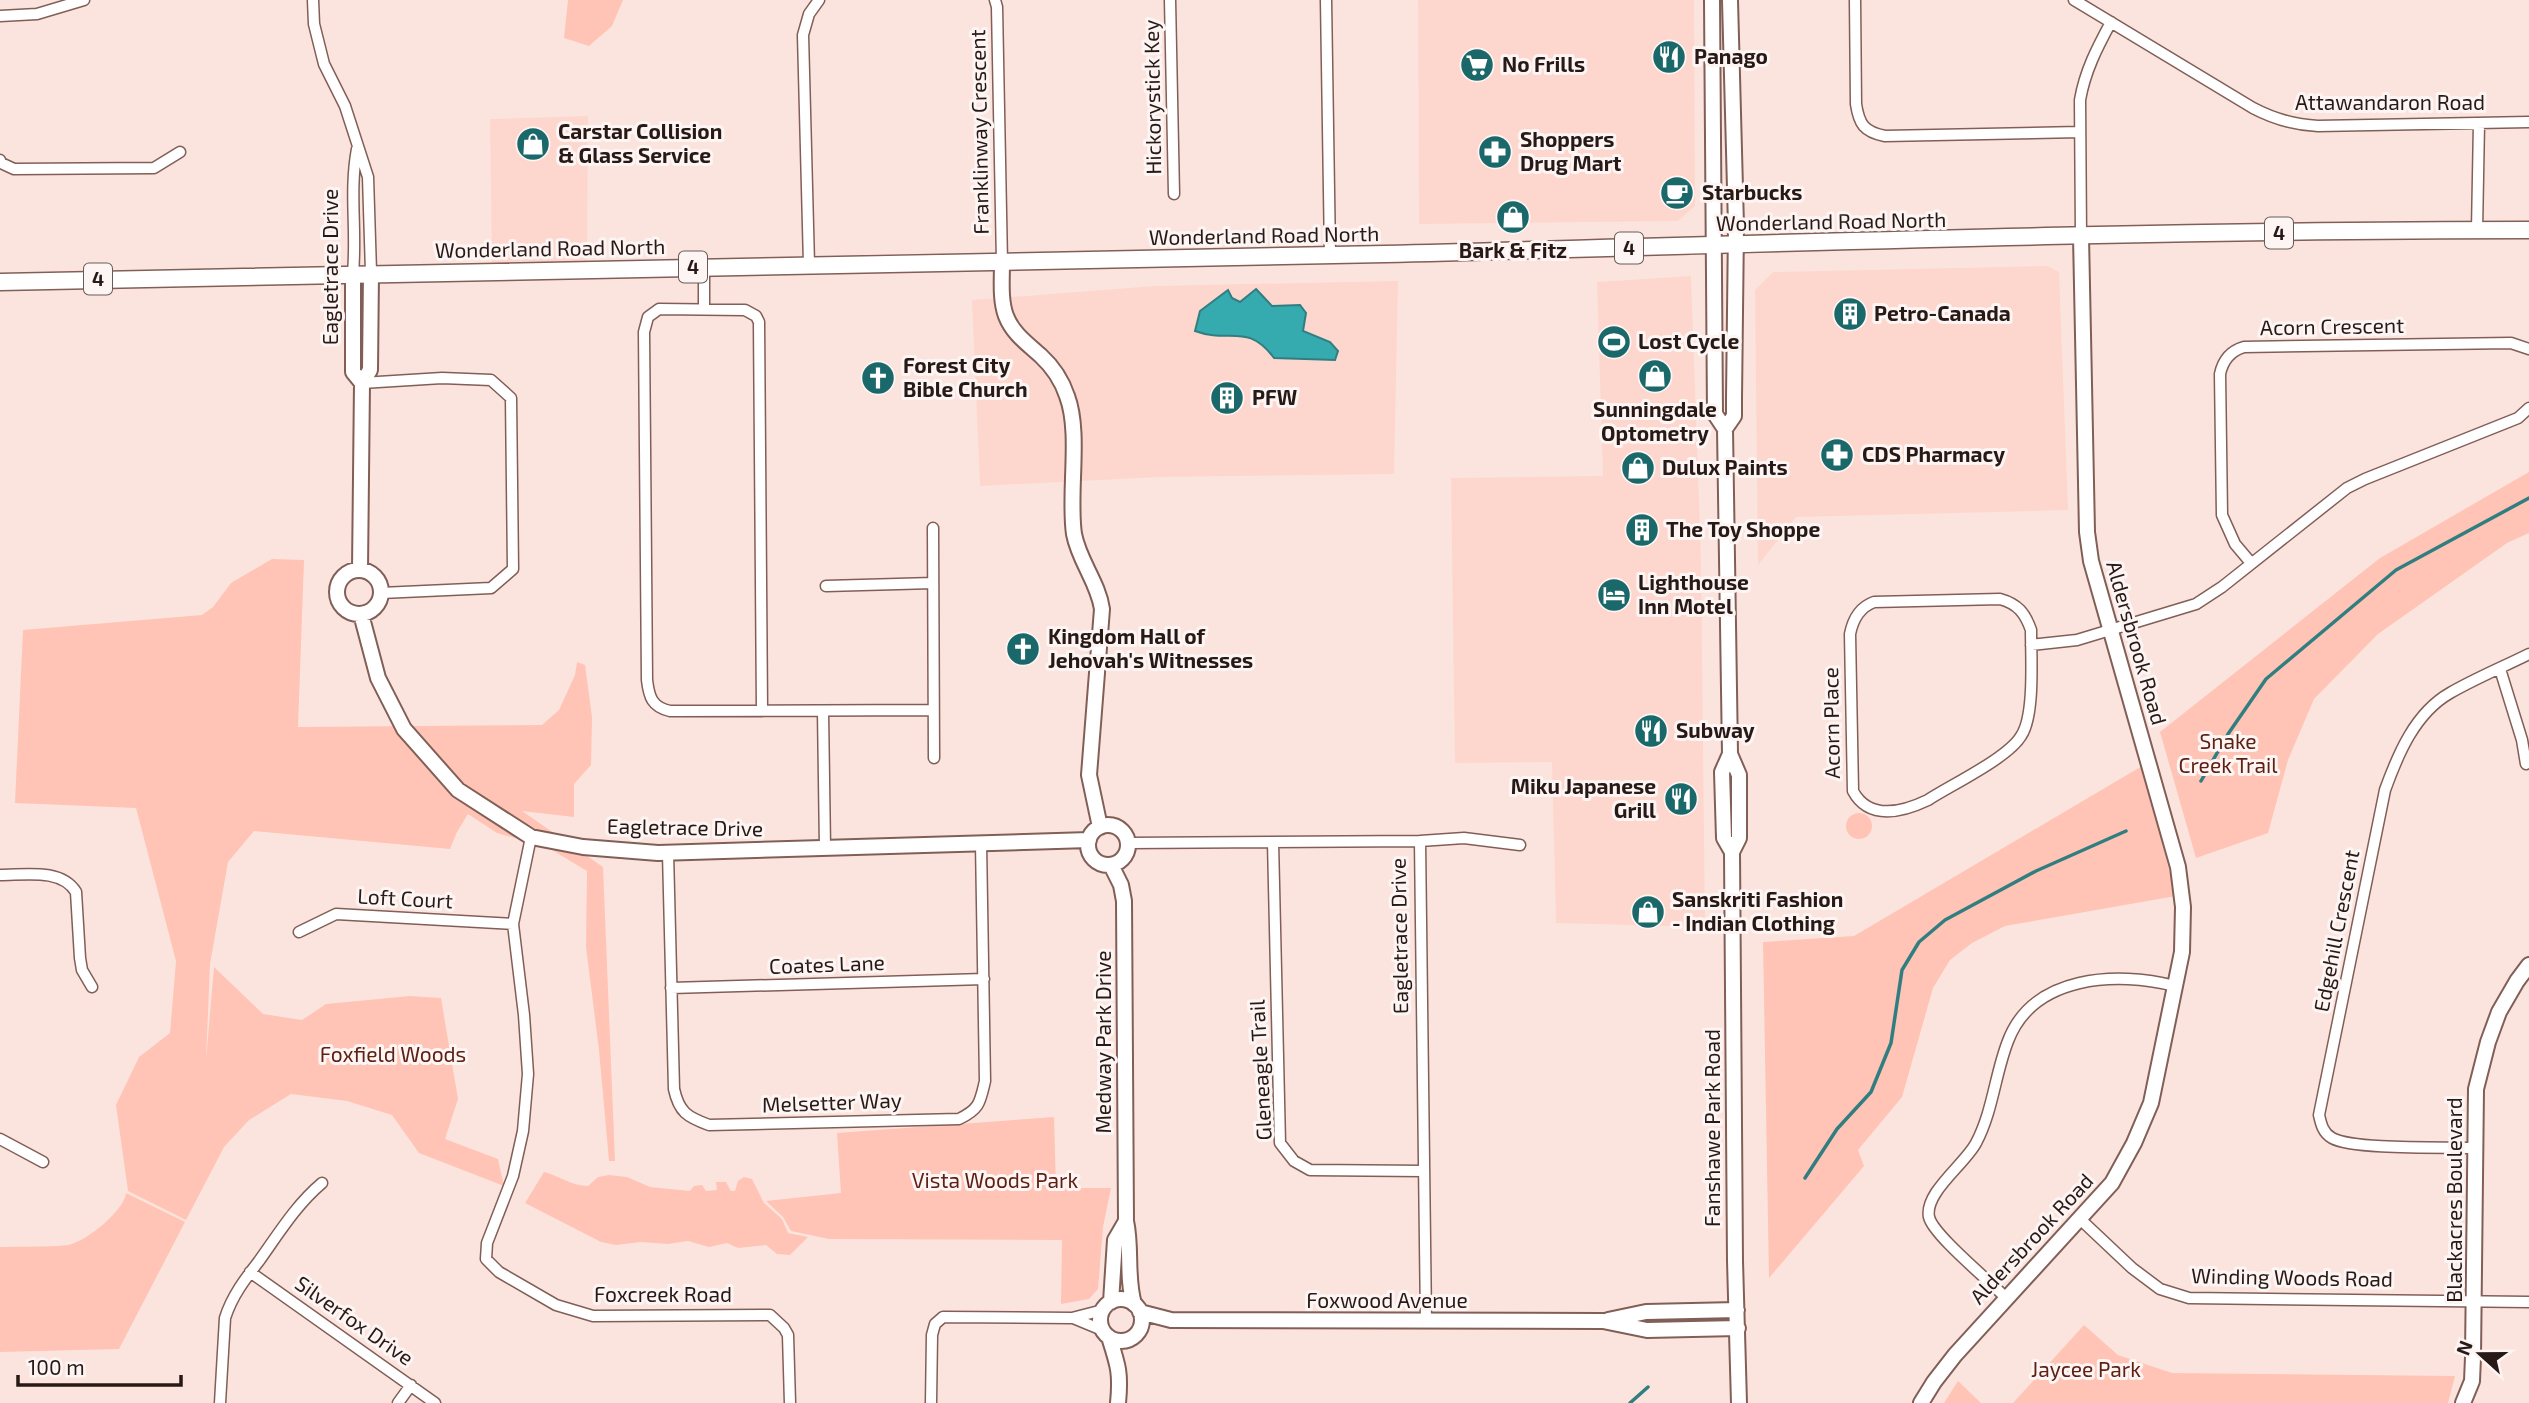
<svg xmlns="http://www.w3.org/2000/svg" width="2529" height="1403" viewBox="0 0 2529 1403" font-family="'Exo 2',sans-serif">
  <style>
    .built { fill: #fdd7cd }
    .green { fill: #ffc4b5 }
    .water { fill: #35aaaf; stroke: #317e81; stroke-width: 2 }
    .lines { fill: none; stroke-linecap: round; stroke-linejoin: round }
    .stream { stroke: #317e81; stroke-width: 3.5 }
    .street-casing { stroke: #815f57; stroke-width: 13 }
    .secondary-casing { stroke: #815f57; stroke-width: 18 }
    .primary-casing { stroke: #815f57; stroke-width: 19 }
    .street { stroke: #fff; stroke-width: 10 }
    .secondary { stroke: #fff; stroke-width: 14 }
    .primary { stroke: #fff; stroke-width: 16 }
    .labels { text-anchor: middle; stroke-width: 6; stroke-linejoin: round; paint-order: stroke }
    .shield { fill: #fdf5f3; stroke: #675b58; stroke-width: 2 }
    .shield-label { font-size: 19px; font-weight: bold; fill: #271916 }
    .poi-label { font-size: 21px; font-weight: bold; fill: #271916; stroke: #fdf5f3; text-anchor: start }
    .street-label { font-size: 21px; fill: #271916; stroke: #fdf5f3 }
    .park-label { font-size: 21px; fill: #5e2012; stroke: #fdf5f3 }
  </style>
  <rect width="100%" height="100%" fill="#fce4de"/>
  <path class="built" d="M1418,0H1694L1695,206L1678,221L1419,224Z
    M588,116L587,263L492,265L490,119Z
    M2047,266L2059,272L2068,510L1796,517L1758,565L1755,290L1773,272Z
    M1691,276L1701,559L1705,927L1556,923L1552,762L1455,763L1451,478L1603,476L1597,282Z
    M1398,281L1394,474L1159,477L980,486L972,300L1155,286Z"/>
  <path class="green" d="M568,0H623L612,26L589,46L564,38Z
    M2529,472V533L2507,543L2378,634L2314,699L2288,760L2268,833L2196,858L2160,732L2380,558Z
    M272,559L304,560L298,727L542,725L559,710L575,675L577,662L585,665L592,717L591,765L574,784V817L522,811L603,867L615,1161H609L599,1050L586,947L587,871L547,847L497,833L468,814L457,832L450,849L254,831L228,862L210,964L206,1060L214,967L263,1014L302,1020L326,1004L410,996L441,998L458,1099L445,1139L498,1159L504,1186L419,1153L392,1115L347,1101L291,1094L249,1120L224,1147L186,1220L128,1191L116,1105L139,1057L170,1033L176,961L136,808L15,803L23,630L202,615L213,607L231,583Z
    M2142,766L2176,896L2005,926L1972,943L1950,960L1933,988L1902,1097L1858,1150L1864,1166L1769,1278L1763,942L1854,936Z
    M1846 826a13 13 0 1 1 26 0a13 13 0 1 1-26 0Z
    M1054,1117L1056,1188H1111L1103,1227L1098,1289L1089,1299L1061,1304L1062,1240L829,1239L791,1231L783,1217L766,1201L841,1193L837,1133Z
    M544,1172C560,1176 572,1186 588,1186L598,1177L609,1175L627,1177L650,1187L690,1191L694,1186L702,1185L706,1191L717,1190L716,1182H726L731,1191H735L738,1181L744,1177L752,1179L764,1203L782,1219L788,1233L808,1237L790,1255L777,1254L766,1245L738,1248L727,1243L709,1247L688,1241L668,1244L641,1242L616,1245L601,1242L525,1203Z
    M126,1193L185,1222L119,1349L0,1352V1247C18,1246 57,1248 72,1244C88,1239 124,1211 126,1193Z
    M2084,1325L2118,1355L2172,1373L2455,1376L2448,1403H2013Z
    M1958,1381L1981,1403H1944Z"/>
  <path class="water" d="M1256,289L1272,306L1300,305L1306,313L1303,331L1330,342L1338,351L1335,360L1274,358C1247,322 1230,344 1195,331L1200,311L1228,290L1232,298L1240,302Z"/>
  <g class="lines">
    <path class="stream" d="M2201,781L2228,734L2266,679L2396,570L2529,498
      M1805,1178L1837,1129L1871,1092L1891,1043L1902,970L1919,942L1945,920L2036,871L2126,831
      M1630,1403L1648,1387"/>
    <g class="street-casing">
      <path id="street" d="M313,0L314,24L324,64L345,106L368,177L371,272
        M995,0L997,7L1002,263
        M1170,0L1174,194
        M1326,0L1330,255
        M1855,0L1856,104C1859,124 1864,132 1885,136L2080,132
        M2074,0L2253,108C2274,119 2295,125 2318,126L2529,122
        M0,16L37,14L84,0
        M0,160L1,163L14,169L154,168L180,152
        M2477,230L2479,123
        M2081,236L2080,100C2085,71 2097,48 2111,22
        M809,264L803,35L809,14L819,0
        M704,267V309
        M353,273C357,230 349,192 357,149
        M362,383L442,378L491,380L511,398L513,569L491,588L381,593
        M933,528L934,758
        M2251,563L2235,544L2222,515L2220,374C2223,360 2230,351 2244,347L2511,343L2529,349
        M826,586L933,583
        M2000,599C2018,604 2025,613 2031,630C2031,656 2035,716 2021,736C2008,758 1951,785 1928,800C1903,812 1869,821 1853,791L1850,634C1853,619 1860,607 1874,602Z
        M2031,645L2077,640L2196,604L2222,587L2347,488L2365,479L2518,418L2529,408
        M2500,669L2522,740L2526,764
        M762,711L759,322L756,316L745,310L659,309L648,317L644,332L647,680C649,697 652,707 670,711L933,710
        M823,711L825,848
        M531,837L513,924L524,1015L528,1074L523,1131L513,1176L487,1243L486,1259L499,1272L556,1305L593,1316L770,1315L784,1328L788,1335L790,1403
        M1420,841L1464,838L1520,845
        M1273,842L1280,1143L1294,1161L1310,1170L1424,1171
        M1128,843L1420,841L1426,1322
        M668,853L674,1089C679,1112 687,1117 709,1125L959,1119C980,1109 980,1102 985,1081L981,843
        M0,875C25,875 61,868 76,892L80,958L82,970L92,987
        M299,932L336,914L513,924
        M671,988L984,979
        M0,1139L43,1162
        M2475,1148C2445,1147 2353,1150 2332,1138C2323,1133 2321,1124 2319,1115L2385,790C2398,754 2415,713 2450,693C2476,678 2503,667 2529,654
        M2080,1219L2132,1268L2160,1289L2189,1298L2529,1302
        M250,1272L435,1403
        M2006,1298C1991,1282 1933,1235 1929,1217C1924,1193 1965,1164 1976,1143C1993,1111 1995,1074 2008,1041C2033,975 2117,971 2175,986
        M1073,1318L1102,1330
        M220,1403L225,1318C232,1296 245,1279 259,1261C279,1233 296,1205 322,1183
        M398,1403L411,1385
        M931,1403L932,1335L935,1324L943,1317L1072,1318L1103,1310"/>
    </g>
    <g class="secondary-casing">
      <path id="secondary" d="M1712,0L1715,414L1725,429L1730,754L1739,775V838L1732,852L1735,1261L1739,1403
        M1002,263C1002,280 1000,300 1006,316C1013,334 1028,344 1041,356C1053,367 1062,381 1067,396C1081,433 1068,493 1074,534C1079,561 1098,582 1102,609L1089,775L1100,827
        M353,273V372L362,383
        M1725,429L1734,416V399L1736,226L1730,0
        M360,570L362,383L370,370L371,272
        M337 592a22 22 0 1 1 44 0a22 22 0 1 1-44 0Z
        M361,614L378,678L404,729L458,790L531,837L583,847L658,853L1089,840
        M1730,754L1722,772L1724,838L1732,852
        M1088 845a20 20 0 1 1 40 0a20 20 0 1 1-40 0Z
        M1111,865L1121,885L1124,901L1126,1221C1132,1248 1126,1277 1134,1304
        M1100 1320a21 21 0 1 1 42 0a21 21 0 1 1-42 0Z
        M1111,1302L1115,1240L1126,1221
        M1140,1312L1171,1320L1603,1321L1647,1330L1738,1328
        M1608,1320L1646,1312L1737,1310
        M1109,1337C1118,1365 1121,1373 1118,1403
        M1921,1403L1934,1382L1955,1355L2112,1183L2134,1143L2151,1103L2182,952L2183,907L2178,867L2091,561L2087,532L2081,236
        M2463,1403L2472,1381L2473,1357L2476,1089L2488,1042L2499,1012L2517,981L2529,965"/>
    </g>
    <g class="primary-casing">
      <path id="primary" d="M0,282C462,269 924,266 1385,254C1766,244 2148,230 2529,230"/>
    </g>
    <use href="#street" class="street"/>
    <use href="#secondary" class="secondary"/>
    <use href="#primary" class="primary"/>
  </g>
  <defs>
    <g id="restaurant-disc" transform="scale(1.75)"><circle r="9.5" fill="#1b686b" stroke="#fdf5f3"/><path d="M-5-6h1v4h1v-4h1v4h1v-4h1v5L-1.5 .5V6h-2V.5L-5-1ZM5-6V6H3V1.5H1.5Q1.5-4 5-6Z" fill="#fff"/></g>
    <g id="supermarket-disc" transform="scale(1.75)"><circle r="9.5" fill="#1b686b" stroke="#fdf5f3"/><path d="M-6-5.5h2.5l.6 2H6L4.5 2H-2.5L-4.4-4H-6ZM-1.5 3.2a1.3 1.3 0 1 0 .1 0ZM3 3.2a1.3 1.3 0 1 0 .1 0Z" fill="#fff"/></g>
    <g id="shop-disc" transform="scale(1.75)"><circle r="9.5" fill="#1b686b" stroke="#fdf5f3"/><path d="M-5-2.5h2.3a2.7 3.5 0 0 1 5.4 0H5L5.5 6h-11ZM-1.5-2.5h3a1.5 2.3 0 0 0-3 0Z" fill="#fff"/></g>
    <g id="pharmacy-disc" transform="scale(1.75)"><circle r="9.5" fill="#1b686b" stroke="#fdf5f3"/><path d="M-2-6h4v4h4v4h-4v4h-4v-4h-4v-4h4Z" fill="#fff"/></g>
    <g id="cafe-disc" transform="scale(1.75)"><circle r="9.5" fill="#1b686b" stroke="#fdf5f3"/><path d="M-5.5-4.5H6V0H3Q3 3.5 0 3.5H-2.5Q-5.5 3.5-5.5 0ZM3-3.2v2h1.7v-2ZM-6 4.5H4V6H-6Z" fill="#fff"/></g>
    <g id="building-disc" transform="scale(1.75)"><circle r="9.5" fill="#1b686b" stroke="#fdf5f3"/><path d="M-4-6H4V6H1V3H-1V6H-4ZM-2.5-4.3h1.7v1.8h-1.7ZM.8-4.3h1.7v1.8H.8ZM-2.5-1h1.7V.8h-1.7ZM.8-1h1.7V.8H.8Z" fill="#fff"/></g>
    <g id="stadium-disc" transform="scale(1.75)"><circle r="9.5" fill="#1b686b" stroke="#fdf5f3"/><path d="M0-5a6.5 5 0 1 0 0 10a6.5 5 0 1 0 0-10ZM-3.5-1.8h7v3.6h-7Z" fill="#fff"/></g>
    <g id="church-disc" transform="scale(1.75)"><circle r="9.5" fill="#1b686b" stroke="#fdf5f3"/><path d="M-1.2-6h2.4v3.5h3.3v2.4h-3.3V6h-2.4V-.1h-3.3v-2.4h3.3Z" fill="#fff"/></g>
    <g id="hotel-disc" transform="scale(1.75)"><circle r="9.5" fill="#1b686b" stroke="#fdf5f3"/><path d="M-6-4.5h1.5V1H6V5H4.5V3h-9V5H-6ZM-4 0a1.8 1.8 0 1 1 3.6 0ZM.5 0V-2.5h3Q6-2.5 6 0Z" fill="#fff"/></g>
  </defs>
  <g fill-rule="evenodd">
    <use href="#restaurant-disc" x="1669" y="57"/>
    <use href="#supermarket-disc" x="1477" y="65"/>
    <use href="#shop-disc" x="533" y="144"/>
    <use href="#pharmacy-disc" x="1495" y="152"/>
    <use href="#cafe-disc" x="1677" y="193"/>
    <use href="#shop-disc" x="1513" y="217"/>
    <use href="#building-disc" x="1850" y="314"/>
    <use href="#stadium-disc" x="1614" y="342"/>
    <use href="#shop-disc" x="1655" y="376"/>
    <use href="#church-disc" x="878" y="378"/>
    <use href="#building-disc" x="1227" y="398"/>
    <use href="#pharmacy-disc" x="1837" y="455"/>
    <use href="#shop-disc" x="1638" y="468"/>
    <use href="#building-disc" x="1642" y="530"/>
    <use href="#hotel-disc" x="1614" y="595"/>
    <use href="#church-disc" x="1023" y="649"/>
    <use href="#restaurant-disc" x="1651" y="731"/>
    <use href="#restaurant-disc" x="1681" y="799"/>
    <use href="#shop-disc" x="1648" y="912"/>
  </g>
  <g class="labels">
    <g class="shield">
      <rect x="2265" y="217.5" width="28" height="31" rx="5"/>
      <rect x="1615" y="232.5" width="28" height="31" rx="5"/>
      <rect x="679" y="251.5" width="28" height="31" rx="5"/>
      <rect x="84" y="263.5" width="28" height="31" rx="5"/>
    </g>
    <g class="shield-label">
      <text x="2279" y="240">4</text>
      <text x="1629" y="255">4</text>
      <text x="693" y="274">4</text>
      <text x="98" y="286">4</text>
    </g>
    <g class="poi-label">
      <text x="1694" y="64">Panago</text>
      <text x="1502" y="72">No Frills</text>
      <text x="558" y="139">Carstar Collision<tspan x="558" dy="24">&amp; Glass Service</tspan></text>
      <text x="1520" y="147">Shoppers<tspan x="1520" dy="24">Drug Mart</tspan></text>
      <text x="1702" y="200">Starbucks</text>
      <text x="1513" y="258" text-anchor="middle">Bark &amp; Fitz</text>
      <text x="1874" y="321">Petro-Canada</text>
      <text x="1638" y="349">Lost Cycle</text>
      <text x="903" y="373">Forest City<tspan x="903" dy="24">Bible Church</tspan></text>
      <text x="1252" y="405">PFW</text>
      <text x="1655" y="417" text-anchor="middle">Sunningdale<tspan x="1655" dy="24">Optometry</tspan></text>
      <text x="1862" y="462">CDS Pharmacy</text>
      <text x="1662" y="475">Dulux Paints</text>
      <text x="1666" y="537">The Toy Shoppe</text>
      <text x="1638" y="590">Lighthouse<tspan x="1638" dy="24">Inn Motel</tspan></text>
      <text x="1048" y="644">Kingdom Hall of<tspan x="1048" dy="24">Jehovah's Witnesses</tspan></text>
      <text x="1676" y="738">Subway</text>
      <text x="1656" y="794" text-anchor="end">Miku Japanese<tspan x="1656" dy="24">Grill</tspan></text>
      <text x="1672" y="907">Sanskriti Fashion<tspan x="1672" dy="24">- Indian Clothing</tspan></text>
    </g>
    <g class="street-label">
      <text transform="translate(1153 97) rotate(-91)" y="7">Hickorystick Key</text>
      <text x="2390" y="110">Attawandaron Road</text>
      <text transform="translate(980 132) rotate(-91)" y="7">Franklinway Crescent</text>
      <text transform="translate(1831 222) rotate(-1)" y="7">Wonderland Road North</text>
      <text transform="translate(1264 236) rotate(-1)" y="7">Wonderland Road North</text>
      <text transform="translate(550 249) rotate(-1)" y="7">Wonderland Road North</text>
      <text transform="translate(331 267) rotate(-90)" y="7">Eagletrace Drive</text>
      <text transform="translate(2332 327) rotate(-1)" y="7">Acorn Crescent</text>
      <text transform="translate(2136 643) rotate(74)" y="7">Aldersbrook Road</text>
      <text transform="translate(1832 723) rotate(-91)" y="7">Acorn Place</text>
      <text transform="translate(685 828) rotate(1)" y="7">Eagletrace Drive</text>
      <text transform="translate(405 899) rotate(3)" y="7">Loft Court</text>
      <text transform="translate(2337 931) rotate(-79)" y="7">Edgehill Crescent</text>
      <text transform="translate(1400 936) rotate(-91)" y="7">Eagletrace Drive</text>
      <text transform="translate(827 965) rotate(-2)" y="7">Coates Lane</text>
      <text transform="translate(1104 1042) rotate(-90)" y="7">Medway Park Drive</text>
      <text transform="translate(1261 1070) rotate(-93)" y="7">Gleneagle Trail</text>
      <text transform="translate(832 1103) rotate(-2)" y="7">Melsetter Way</text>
      <text transform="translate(1713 1128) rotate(-90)" y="7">Fanshawe Park Road</text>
      <text transform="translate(2455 1200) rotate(-90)" y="7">Blackacres Boulevard</text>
      <text transform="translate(2032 1239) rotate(-47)" y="7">Aldersbrook Road</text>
      <text transform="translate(2292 1278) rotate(1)" y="7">Winding Woods Road</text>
      <text x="663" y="1302">Foxcreek Road</text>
      <text x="1387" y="1308">Foxwood Avenue</text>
      <text transform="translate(354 1321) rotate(35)" y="7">Silverfox Drive</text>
    </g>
    <g class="park-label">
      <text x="2228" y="749">Snake<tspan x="2228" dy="24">Creek Trail</tspan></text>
      <text x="393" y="1062">Foxfield Woods</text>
      <text x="995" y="1188">Vista Woods Park</text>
      <text x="2086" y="1377">Jaycee Park</text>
    </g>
  </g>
  <g transform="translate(2480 1354) rotate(291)" stroke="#fdf5f3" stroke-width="5" paint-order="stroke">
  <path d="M0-5L12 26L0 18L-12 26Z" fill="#271916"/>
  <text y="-10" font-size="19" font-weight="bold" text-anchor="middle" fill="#271916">N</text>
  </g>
  <path d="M18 1375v10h163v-10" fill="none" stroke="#271916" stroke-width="3.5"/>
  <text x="28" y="1375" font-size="21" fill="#271916" stroke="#fdf5f3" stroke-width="5" paint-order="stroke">100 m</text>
</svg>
